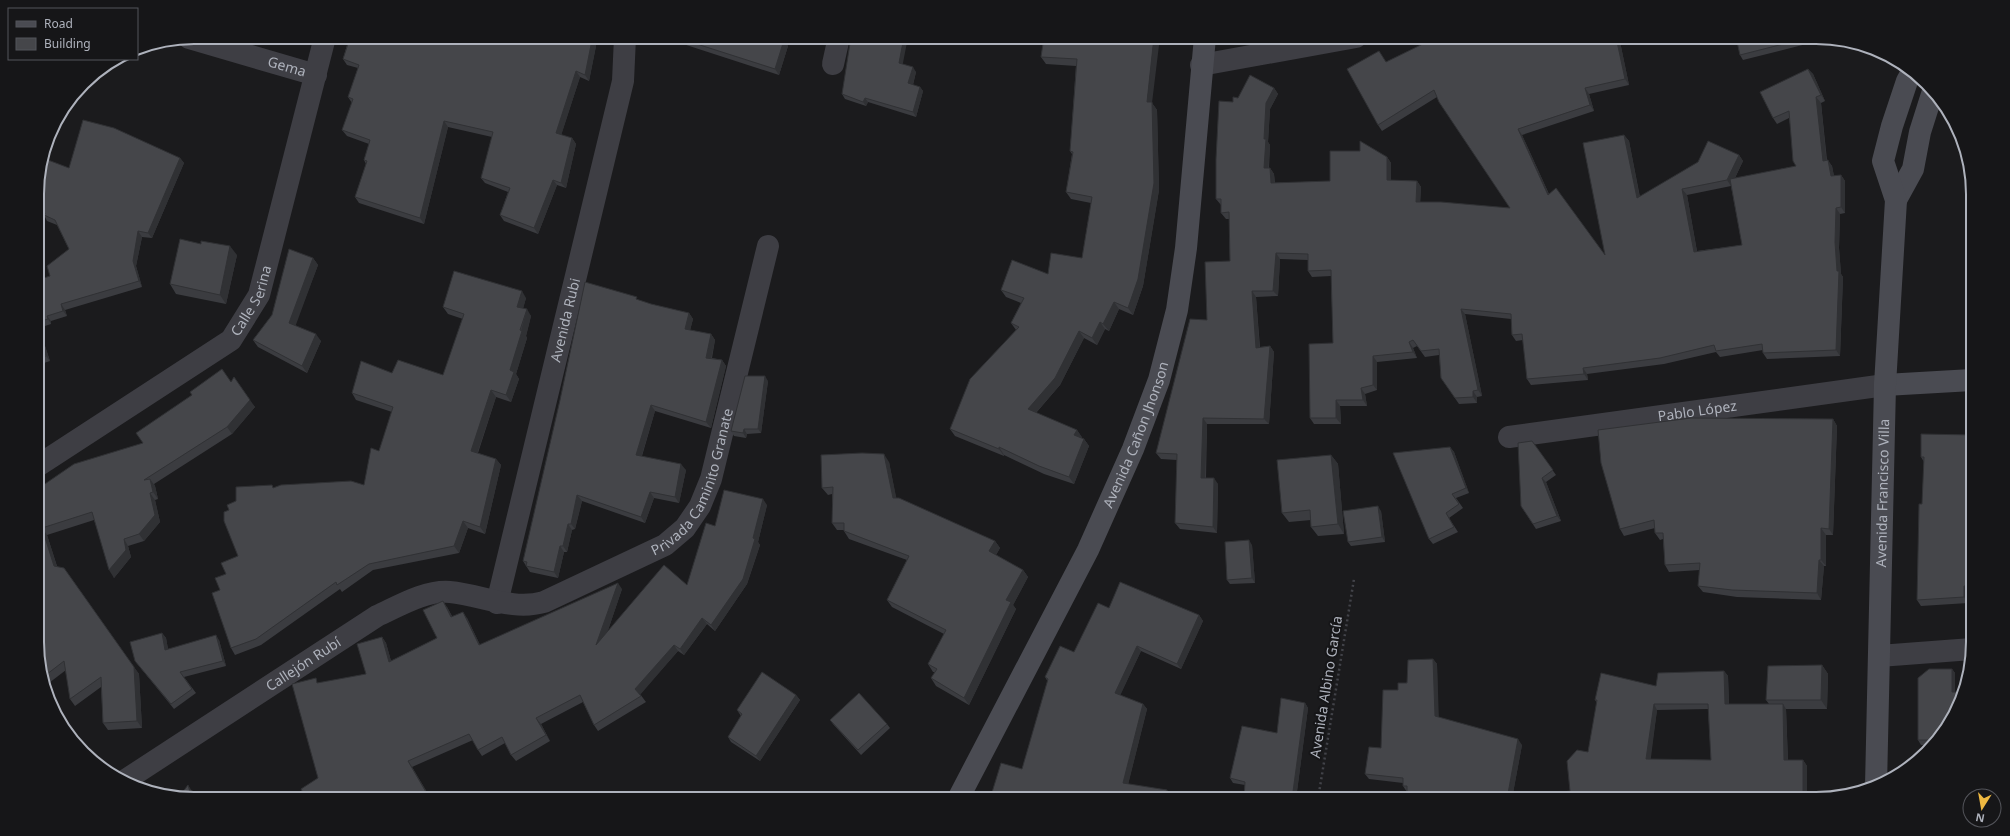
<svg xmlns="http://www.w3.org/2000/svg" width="2010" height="836" viewBox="0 0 2010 836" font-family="'Noto Sans',sans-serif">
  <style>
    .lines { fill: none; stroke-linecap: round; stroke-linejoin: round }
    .path { stroke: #424349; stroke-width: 2.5; stroke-dasharray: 2 3; stroke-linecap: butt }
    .street { stroke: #3e3e44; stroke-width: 22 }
    .secondary { stroke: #4a4b52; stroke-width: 22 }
    .wall { fill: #3b3c40; fill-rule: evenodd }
    .shaded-wall { fill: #303134 }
    .building { fill: #45464a; stroke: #303134; fill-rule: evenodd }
    .labels { text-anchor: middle; stroke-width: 4; stroke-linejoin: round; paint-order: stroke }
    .street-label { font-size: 14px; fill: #aeb2bc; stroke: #161618 }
    .rim { fill: none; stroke: #aeb2bc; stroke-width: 2 }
  </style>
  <rect width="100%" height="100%" fill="#1b1b1d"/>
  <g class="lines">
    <path class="path" d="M1318,799L1354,579"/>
    <g class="street">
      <path id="s1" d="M189,38L316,75"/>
      <path d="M833,64L839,37"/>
      <path d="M1201,65L1356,37"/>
      <path id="s2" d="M1509,437L1885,385"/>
      <path id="s3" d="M39,465L231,340L259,295L325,37"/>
      <path id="s4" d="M497,603L623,81L625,37"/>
      <path d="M1879,656L1972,649"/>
      <path id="s5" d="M124,781L377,616C399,606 425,590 450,592C482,595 512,611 544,602L665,545L685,528L700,506L711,479L768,246"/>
    </g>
    <g class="secondary">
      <path d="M1896,200L1913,169L1920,132L1933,91"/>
      <path d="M1885,385L1972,380"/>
      <path id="s6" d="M1876,786L1885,385L1896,200L1883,161L1892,126L1907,81L1912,72"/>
      <path id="s7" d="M958,799L1088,550L1133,449L1159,380L1177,310L1186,248L1205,37"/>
    </g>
  </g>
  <path class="wall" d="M673,37H780V39L788,46L779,75L677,42Z
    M1044,37L1152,103L1157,110L1159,190L1143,286L1133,315L1119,309L1109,331L1105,329L1097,345L1084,338L1060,385L1036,413L1077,430L1082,438L1084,439L1089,446L1074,484L1044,474L1004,455V456L955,436L950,429L1016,330L1011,323L1021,303L1006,297L1001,290L1048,274L1082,258L1091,203L1071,199L1066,192L1072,154L1070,151L1076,66L1046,64L1041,57Z
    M1437,37H1619L1629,85L1589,94L1594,111L1522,135L1549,194L1605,255L1624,135L1629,141L1640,197L1739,155L1743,161L1735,178L1796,166L1789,118L1777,124L1773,118L1808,69L1813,74L1825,101L1821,103L1827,160L1832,166L1834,176L1841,175L1845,181V213L1840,214L1839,248L1841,274L1843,277L1840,356L1767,359L1763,353V350L1720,357L1716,352L1664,364L1587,374L1588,380L1531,385L1527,379L1523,340L1516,341L1512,335L1511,319L1465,314L1482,396L1477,397V403L1459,404L1441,378L1439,355L1425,357L1417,346L1413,348L1417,358L1377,362V390L1365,394L1367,406H1340L1341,424H1314L1310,418L1333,343L1331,276L1312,277L1308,271V260L1280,259L1278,296L1256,297L1260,347L1270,346L1274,352L1269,424H1207L1206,478L1218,484L1217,533L1180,529L1175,523L1177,460L1161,459L1156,453L1207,320L1230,261L1229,219H1226L1221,213V205L1216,199L1233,102L1238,98L1274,88L1278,94L1270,109L1268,142L1270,145L1269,168H1270L1274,174L1275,183L1330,181L1387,157L1391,163V180L1417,181L1421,187L1420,202L1510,208L1437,97L1382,131L1378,125L1386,62ZM1731,186L1742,245L1697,251L1687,195Z
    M1736,37H1816L1826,39L1743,60L1740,55Z
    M343,40L497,42L592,40L596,46L589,81L580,77L561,135L572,138L576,144L566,188L557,185L538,234L504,221L500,215L508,192L485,183L481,178L492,137L448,127L424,224L359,203L355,197L366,164L364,160L369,144L347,136L342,130L352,103L348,97L358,68L347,65L343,59L347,45Z
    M903,64L916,72L913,85L920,87L923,91L916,117L868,102L866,106L845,99L842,94Z
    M180,158L184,163L152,238L142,237L136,266L142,287L65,310L67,316L51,321V324L39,328L50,361L38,365V280L50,276L69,249L57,225L47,221L45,217L43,216L39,211L43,199L39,198L37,195V188L69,168Z
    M237,255L226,304L176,294L170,284Z
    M313,258L318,265L295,325L321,341L307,373L258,347L253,340L272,315Z
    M526,298L523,308L531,316L526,336L527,338L516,374L519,379L511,402L496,397L478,453L496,459L501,465L485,534L468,528L459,553L373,570L342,592L340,589L261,645L235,655L231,648L220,590L226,574L238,556L274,488L364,485L379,451L392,412L356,400L352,393L392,373L443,375L463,319L448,314L443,307Z
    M640,301L651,304L689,313L693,319L690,330L711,334L715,340L712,358L722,360L726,366L711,428L655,411L642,456L686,470L679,503L654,498L645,523L582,501L575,529L572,530L567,552H564L558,578L530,572L523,561Z
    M768,381L761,433L747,434L746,438L734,436L731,431Z
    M231,382L255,407L232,434L154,484L155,486L158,499L155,500L160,522L144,541L128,546L131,557L114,578L94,520L47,535L57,566L139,674L142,728L108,730L103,723L101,687L75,706L70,699L66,670L45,686L40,673L39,488L143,443Z
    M1833,419L1837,426L1833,535H1826V566H1824L1821,600L1737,597L1703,592L1698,586L1700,570L1669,572L1665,565L1663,539L1660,540L1655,533V528L1624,536L1620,529Z
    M1972,435L1973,592H1968V603L1921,606L1917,600L1924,462L1921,457Z
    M1532,441L1556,475L1546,482L1561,521L1536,529L1521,506Z
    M1450,447L1454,452L1469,493L1456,498L1463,508L1449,518L1458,532L1433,544L1429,539Z
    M1331,455L1338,464L1344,534L1318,536L1311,527V520L1289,522L1282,513Z
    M889,462L896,498L995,541L1000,548L996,555L1023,570L1028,577L1013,605L1016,609L969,705L936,686L931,678L935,672H933L928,664L944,634L892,607L887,600L907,560L849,539L844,531V530H837L832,523V494L828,495L822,488Z
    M767,505L758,542L760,545L747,584L715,631L707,624L684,655L678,651L640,694L646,702L598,731L594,725L583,702L541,724L550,741L516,761L511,755L505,743L482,756L478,750L473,740L412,767L431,799H306L318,778L319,683L366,674L382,637L386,643L391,661L437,638L447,607L452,616L467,618L480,645L622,589L607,633L687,585L715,526Z
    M1381,511L1385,542L1351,546L1348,542Z
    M1252,545L1255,583L1230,584L1227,580Z
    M1109,608L1199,615L1203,621L1181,669L1141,651L1120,695L1143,704L1147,709L1128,784L1167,790L1170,796L1022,769L1048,682L1045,677L1074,652Z
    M162,633L166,638L168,649L219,640L226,666L184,677L196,693L174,709L135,661Z
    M1433,659L1437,664L1438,717L1522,745L1512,798L1570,791L1588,752L1597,703L1595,700L1656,686L1724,671L1728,676L1729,704H1769L1766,700L1822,665L1828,674L1827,709H1786L1788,760H1803L1807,766V799H1407V792L1403,786V783L1369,779L1365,774L1381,748L1398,690ZM1708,709L1711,760L1650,759L1657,710Z
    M1952,669L1955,673V692H1963L1965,693L1941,738L1933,745H1921L1918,740Z
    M796,695L800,700L760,761L731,742L728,737L741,716L737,710Z
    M1305,703L1308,708L1296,799L1245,785L1233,783L1230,778L1277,733Z
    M830,720L887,724L890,728L861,755L833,724Z"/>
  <path class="shaded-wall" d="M904,37H908L902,68L899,63Z
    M1154,37H1160L1152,103L1157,110L1159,190L1143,286L1133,315L1128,308L1147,102Z
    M1616,37H1619L1629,85L1625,79Z
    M592,40L596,46L589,81L585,75Z
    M784,40L788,46L779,75L775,69Z
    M913,67L916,72L912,88L908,83Z
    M1808,69L1813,74L1825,101L1821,95Z
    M576,71L580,77L560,139L556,133Z
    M920,87L923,91L916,117L913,112Z
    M1274,88L1278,94L1270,109L1268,142L1270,145L1268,174L1264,168V139L1266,103Z
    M1585,88L1589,94L1594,111L1590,105Z
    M1816,97L1821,103L1827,166L1823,161Z
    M865,98L868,102L866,106L863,102Z
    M444,121L448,127L424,224L420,218Z
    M1518,129L1522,135L1552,201L1548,195Z
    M1624,135L1629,141L1641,204L1637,198Z
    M572,138L576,144L566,188L561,183Z
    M1739,155L1743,161L1731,186L1727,180Z
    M1387,157L1391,163V186L1387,180Z
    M180,158L184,163L152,238L148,233Z
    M1828,160L1832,166L1835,182L1831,176Z
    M1270,168L1274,174L1275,189L1271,183Z
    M1841,175L1845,181V213L1841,207Z
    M553,180L557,185L538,234L534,228Z
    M1417,181L1421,187L1420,208L1416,202Z
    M1682,189L1687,195L1698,258L1694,252Z
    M1836,208L1840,214L1839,248L1841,274L1843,277L1840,356L1836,350L1837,271L1835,242Z
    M138,231L142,237L136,266L142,287L139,281L133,261Z
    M230,246L237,255L226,304L220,295Z
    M1276,253L1280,259L1278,296L1273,291Z
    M313,258L318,265L294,330L289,323Z
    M522,291L526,298L522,313L517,307Z
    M1252,291L1256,297L1260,354L1256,348Z
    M1114,302L1119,309L1109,331L1103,324Z
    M61,304L65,310L67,316L63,311Z
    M527,309L531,316L526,336L527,338L516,374L519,379L511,402L506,395L510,370Z
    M1461,309L1465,314L1482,396L1478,390Z
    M689,313L693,319L689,335L685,329Z
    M47,316L51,321V324L48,319Z
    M1100,322L1105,329L1097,345L1092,338Z
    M38,327L39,328L50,361L46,356L38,331Z
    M1079,331L1084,338L1060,385L1033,416L1028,409Z
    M316,334L321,341L307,373L302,366Z
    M711,334L715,340L710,364L706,358Z
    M1409,342L1413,348L1417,358L1413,352Z
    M1270,346L1274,352L1269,424L1264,419Z
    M1373,356L1377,362V390L1373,385Z
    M722,360L726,366L711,428L706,422Z
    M1583,368L1587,374L1588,380L1584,374Z
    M765,376L768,381L761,433L758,429Z
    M234,377L255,407L232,434L227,427Z
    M1361,388L1365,394L1367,406L1363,400Z
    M491,390L496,397L476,457L471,451Z
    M1473,391L1477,397V403L1473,397Z
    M1336,400L1340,406L1341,424L1336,418Z
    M651,405L655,411L640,461L636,455Z
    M1203,418L1207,424L1205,483L1201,478Z
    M1833,419L1837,426L1833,535L1829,529Z
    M744,429L747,434L746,438L743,433Z
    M1077,430L1082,437L1079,442L1074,435Z
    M1084,439L1089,446L1074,484L1069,477Z
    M999,447L1004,455V456L999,449Z
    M1450,447L1454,452L1469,493L1466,488Z
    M884,454L889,462L898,506L893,498Z
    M1331,455L1338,464L1344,534L1338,524Z
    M496,459L501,465L485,534L480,527Z
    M681,464L686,470L679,503L675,497Z
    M1214,478L1218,484L1217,533L1213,527Z
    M1542,478L1546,482L1561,521L1557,516Z
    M150,479L155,486L158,499L153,492Z
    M650,492L654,498L645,523L641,517Z
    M150,493L155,500L160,522L144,541L139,534Z
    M577,495L582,501L575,529L571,524Z
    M763,499L767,505L758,542L760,545L747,584L715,631L711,625L753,538Z
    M1378,506L1381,511L1385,542L1382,537Z
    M463,521L468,528L459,553L454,546Z
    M568,524L572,530L567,552L563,546Z
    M42,528L47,535L59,573L54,566Z
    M1821,528L1826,535V566L1821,560Z
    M124,539L128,546L131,557L114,578L109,570Z
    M1249,540L1252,545L1255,583L1252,578Z
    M995,541L1000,548L994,558L989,551Z
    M560,546L564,552L558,578L554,572Z
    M1819,560L1824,566L1821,600L1817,593Z
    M64,568L139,674L142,728L137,721Z
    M1023,570L1028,577L1013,605L1016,609L969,705L964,698L1006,600Z
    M618,583L622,589L601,651L596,645Z
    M1964,586L1968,592V603L1964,597Z
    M443,601L447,607L455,623L451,617Z
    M463,612L467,618L483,651L479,645Z
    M1199,615L1203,621L1181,669L1177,664Z
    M702,618L707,624L684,655L680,649Z
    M162,633L166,638L169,655L165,650Z
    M216,635L219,640L226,666L223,661Z
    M382,637L386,643L393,668L389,662Z
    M674,645L678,651L640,695L635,689Z
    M1137,646L1141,651L1119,698L1115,693Z
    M1433,659L1437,664L1439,721L1435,716Z
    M1822,665L1828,674L1827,709L1821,700Z
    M1952,669L1955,673V696L1952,692Z
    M1724,671L1728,676L1729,709L1725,704Z
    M796,695L800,700L760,761L756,756Z
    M1305,703L1308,708L1296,799H1292Z
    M1143,704L1147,709L1127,789L1123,783Z
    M1654,704L1657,710L1650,765L1646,759Z
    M1783,704L1786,709L1788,765L1784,760Z
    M536,718L541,724L550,741L546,735Z
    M1518,739L1522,745L1512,799H1507Z
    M1803,760L1807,766V799H1803Z
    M408,761L412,767L431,799H430Z
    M188,785L194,794L196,799H192Z
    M1167,790L1170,796V799L1166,796Z"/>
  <path class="building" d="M344,37H480L497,42L499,37H583L592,40L585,75L576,71L556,133L572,138L561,183L553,180L534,228L500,215L510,188L481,178L493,132L444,121L420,218L355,197L367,161L364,160L370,140L342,130L353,99L348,97L359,65L343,59L349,41L343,40Z
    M675,37H774L784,40L775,69Z
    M851,37H904L899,63L913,67L908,83L920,87L913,112L865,98L863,102L842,94Z
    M1044,37H1154L1147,102H1152L1154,183L1138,279L1128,308L1114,302L1103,324L1100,322L1092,338L1079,331L1055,378L1028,409L1077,430L1074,435L1084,439L1069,477L1039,466L999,447V449L950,429L970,379L1019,327L1011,323L1024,298L1001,290L1012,260L1048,274L1051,253L1082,258L1092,197L1066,192L1073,152L1070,151L1077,59L1041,57Z
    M1437,37H1616L1625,79L1585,88L1590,105L1518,129L1548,195L1556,188L1605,255L1583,143L1624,135L1637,198L1698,162L1708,141L1739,155L1727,180L1682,189L1694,252L1742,245L1730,179L1796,166L1793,161L1789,111L1773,118L1760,92L1808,69L1821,95L1816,97L1823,161L1828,160L1831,176L1841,175V207L1836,208L1835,242L1837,271H1839L1836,350L1763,353L1762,344L1716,351L1714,345L1660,358L1583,368L1584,374L1527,379L1522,334L1512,335L1511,314L1461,309L1478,390L1473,391V397L1455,398L1441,378L1439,349L1421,351L1413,340L1409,342L1413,352L1373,356V385L1361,388L1363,400H1336V418H1310L1309,344L1333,343L1331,270L1308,271V254L1276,253L1273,291H1252L1256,348L1270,346L1264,419L1203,418L1201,478H1214L1213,527L1175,523L1177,454L1156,453L1190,319L1207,320L1205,262L1230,261L1229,212L1221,213V199H1216V159L1219,101L1233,102V97L1238,98L1250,75L1274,88L1266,103L1264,139H1266L1264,168H1270L1271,183L1330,181V151H1360V141L1387,157V180L1417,181L1416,202H1441L1510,208L1439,102L1434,90L1378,125L1347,69L1379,51L1386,62Z
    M1736,37H1811L1740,55Z
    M83,120L114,128L180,158L148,233L138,231L133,261L139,281L61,304L63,311L47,316L48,319L38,322V280L50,276L47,266L69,249L55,220L44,215L45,213L39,211L44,196L37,193V188L48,160L69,168Z
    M180,239L201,244V241L230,246L220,295L170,284Z
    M289,249L313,258L289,323L316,334L302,366L253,340L272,315Z
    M454,271L522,291L517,307L527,309L520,330L522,331L510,370L514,372L506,395L491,390L471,451L496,459L480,527L463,521L454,546L369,564L337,585L336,582L256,639L231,648L212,593L220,590L215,578L226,574L221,563L238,556L224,521V512L229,510L227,505L236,501V487L272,485L273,488L281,485L351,481L364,485L371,448L379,451L393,407L352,393L361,361L392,373L398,360L443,375L464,314L443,307Z
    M585,282L637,297L636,299L651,304L689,313L685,329L711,334L706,358L722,360L706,422L651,405L636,455L681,464L675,497L650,492L641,517L577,495L571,524H568L563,546H560L554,572L526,566L527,562L523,561L560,400Z
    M38,331L46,356L38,359Z
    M222,369L231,382L234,377L250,400L227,427L144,480L150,479L153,492L150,493L155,515L139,534L124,539L126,550L109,570L92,512L42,528L54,566L64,568L134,667L137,721L103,723L101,677L70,699L64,661L42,678L40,673L39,488L74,464L143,443L136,433L192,395L190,392Z
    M745,376H765L758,429H744L743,433L731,431Z
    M1691,418L1833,419L1829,529L1821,528V560H1819L1817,593L1732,590L1698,586L1700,563L1665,565L1663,533H1655L1654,520L1620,529L1601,463L1598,430Z
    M1921,434L1972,435L1973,586H1964V597L1917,600L1919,504H1922L1924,457H1921Z
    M1532,441L1553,470L1542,478L1557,516L1533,524L1521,506L1518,443Z
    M1450,447L1466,488L1452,494L1459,504L1446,513L1454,527L1429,539L1393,453Z
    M862,453L884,454L893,498H899L995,541L989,551L1023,570L1006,600L1011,602L964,698L931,678L937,669L928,664L946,630L887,600L909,556L844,531V523H832L833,487L822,488L821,455Z
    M1331,455L1338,524L1311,527L1310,510L1282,513L1277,460Z
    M724,490L763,499L753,538L755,539L743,579L711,625L702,618L680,649L674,645L635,689L641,696L594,725L580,695L536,718L546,735L511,755L502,737L478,750L469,734L408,761L430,799H306L301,789L318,778L292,684L316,678L317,683L366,674L357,644L382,637L389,662L437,638L423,610L443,601L451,617L463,612L479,645L618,583L596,645L664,565L687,585L706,523L715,526Z
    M1378,506L1382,537L1348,542L1343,511Z
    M1249,540L1252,578L1227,580L1225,542Z
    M1120,582L1199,615L1177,664L1137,646L1115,693L1143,704L1123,783L1167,790L1166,796L1176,799H990L1001,763L1022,769L1048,679L1045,677L1060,646L1074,652L1098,603L1109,608Z
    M162,633L165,650L216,635L223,661L180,672L192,689L171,704L135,661L130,642Z
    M1433,659L1435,716L1518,739L1507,799H1407V786H1403V778L1365,774L1369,747L1381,748L1383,690H1398V683H1407L1408,660Z
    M1822,665L1821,700H1766L1768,666Z
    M1929,669H1952V692H1963L1964,695L1941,738L1938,740H1918V678Z
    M1724,671L1725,704H1783L1784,760H1803V799H1508L1570,791L1567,761L1577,750L1588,752L1597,700H1595L1601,673L1656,686L1658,673ZM1654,704H1708L1711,760L1646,759Z
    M762,672L796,695L756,756L728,737L742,714L737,710Z
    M859,693L887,724L858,750L830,720Z
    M1281,698L1305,703L1292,799H1244L1245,782L1230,778L1242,726L1277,733Z
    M188,785L192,799L179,797Z
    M805,795L808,799H799Z"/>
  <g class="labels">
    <g class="street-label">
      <text dy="5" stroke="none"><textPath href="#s1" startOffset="102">Gema</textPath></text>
      <text dy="5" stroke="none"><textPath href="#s3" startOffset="274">Calle Serina</textPath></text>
      <text dy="5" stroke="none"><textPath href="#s4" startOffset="291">Avenida Rubi</textPath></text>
      <text dy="5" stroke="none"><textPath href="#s2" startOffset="190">Pablo López</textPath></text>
      <text dy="5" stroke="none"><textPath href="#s7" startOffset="406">Avenida Cañon Jhonson</textPath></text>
      <text dy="5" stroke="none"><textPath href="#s5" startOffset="679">Privada Caminito Granate</textPath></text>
      <text dy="5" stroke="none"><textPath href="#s6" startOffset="293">Avenida Francisco Villa</textPath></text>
      <text dy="5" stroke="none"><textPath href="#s5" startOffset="214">Callejón Rubí</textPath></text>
      <text transform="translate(1326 687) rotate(-81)" y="5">Avenida Albino García</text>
    </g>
  </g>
  <path d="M0 0H2010V836H0ZM194 44H1816A150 150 0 0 1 1966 194V642A150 150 0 0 1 1816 792H194A150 150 0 0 1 44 642V194A150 150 0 0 1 194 44Z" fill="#161618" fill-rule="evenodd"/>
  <path class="rim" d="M194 44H1816A150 150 0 0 1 1966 194V642A150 150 0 0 1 1816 792H194A150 150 0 0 1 44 642V194A150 150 0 0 1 194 44Z"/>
  <rect x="8" y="8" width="130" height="52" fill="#161618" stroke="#53545a"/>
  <rect x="16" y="21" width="20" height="6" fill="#4a4b52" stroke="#53545a"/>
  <text x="44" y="28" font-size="12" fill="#aeb2bc">Road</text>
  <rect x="16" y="38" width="20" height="12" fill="#45464a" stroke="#53545a"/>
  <text x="44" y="48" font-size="12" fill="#aeb2bc">Building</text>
  <g transform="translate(1982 808) rotate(191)"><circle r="19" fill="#161618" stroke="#53545a"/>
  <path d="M0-3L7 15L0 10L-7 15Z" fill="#eeb841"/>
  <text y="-6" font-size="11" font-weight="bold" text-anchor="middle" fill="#aeb2bc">N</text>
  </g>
</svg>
